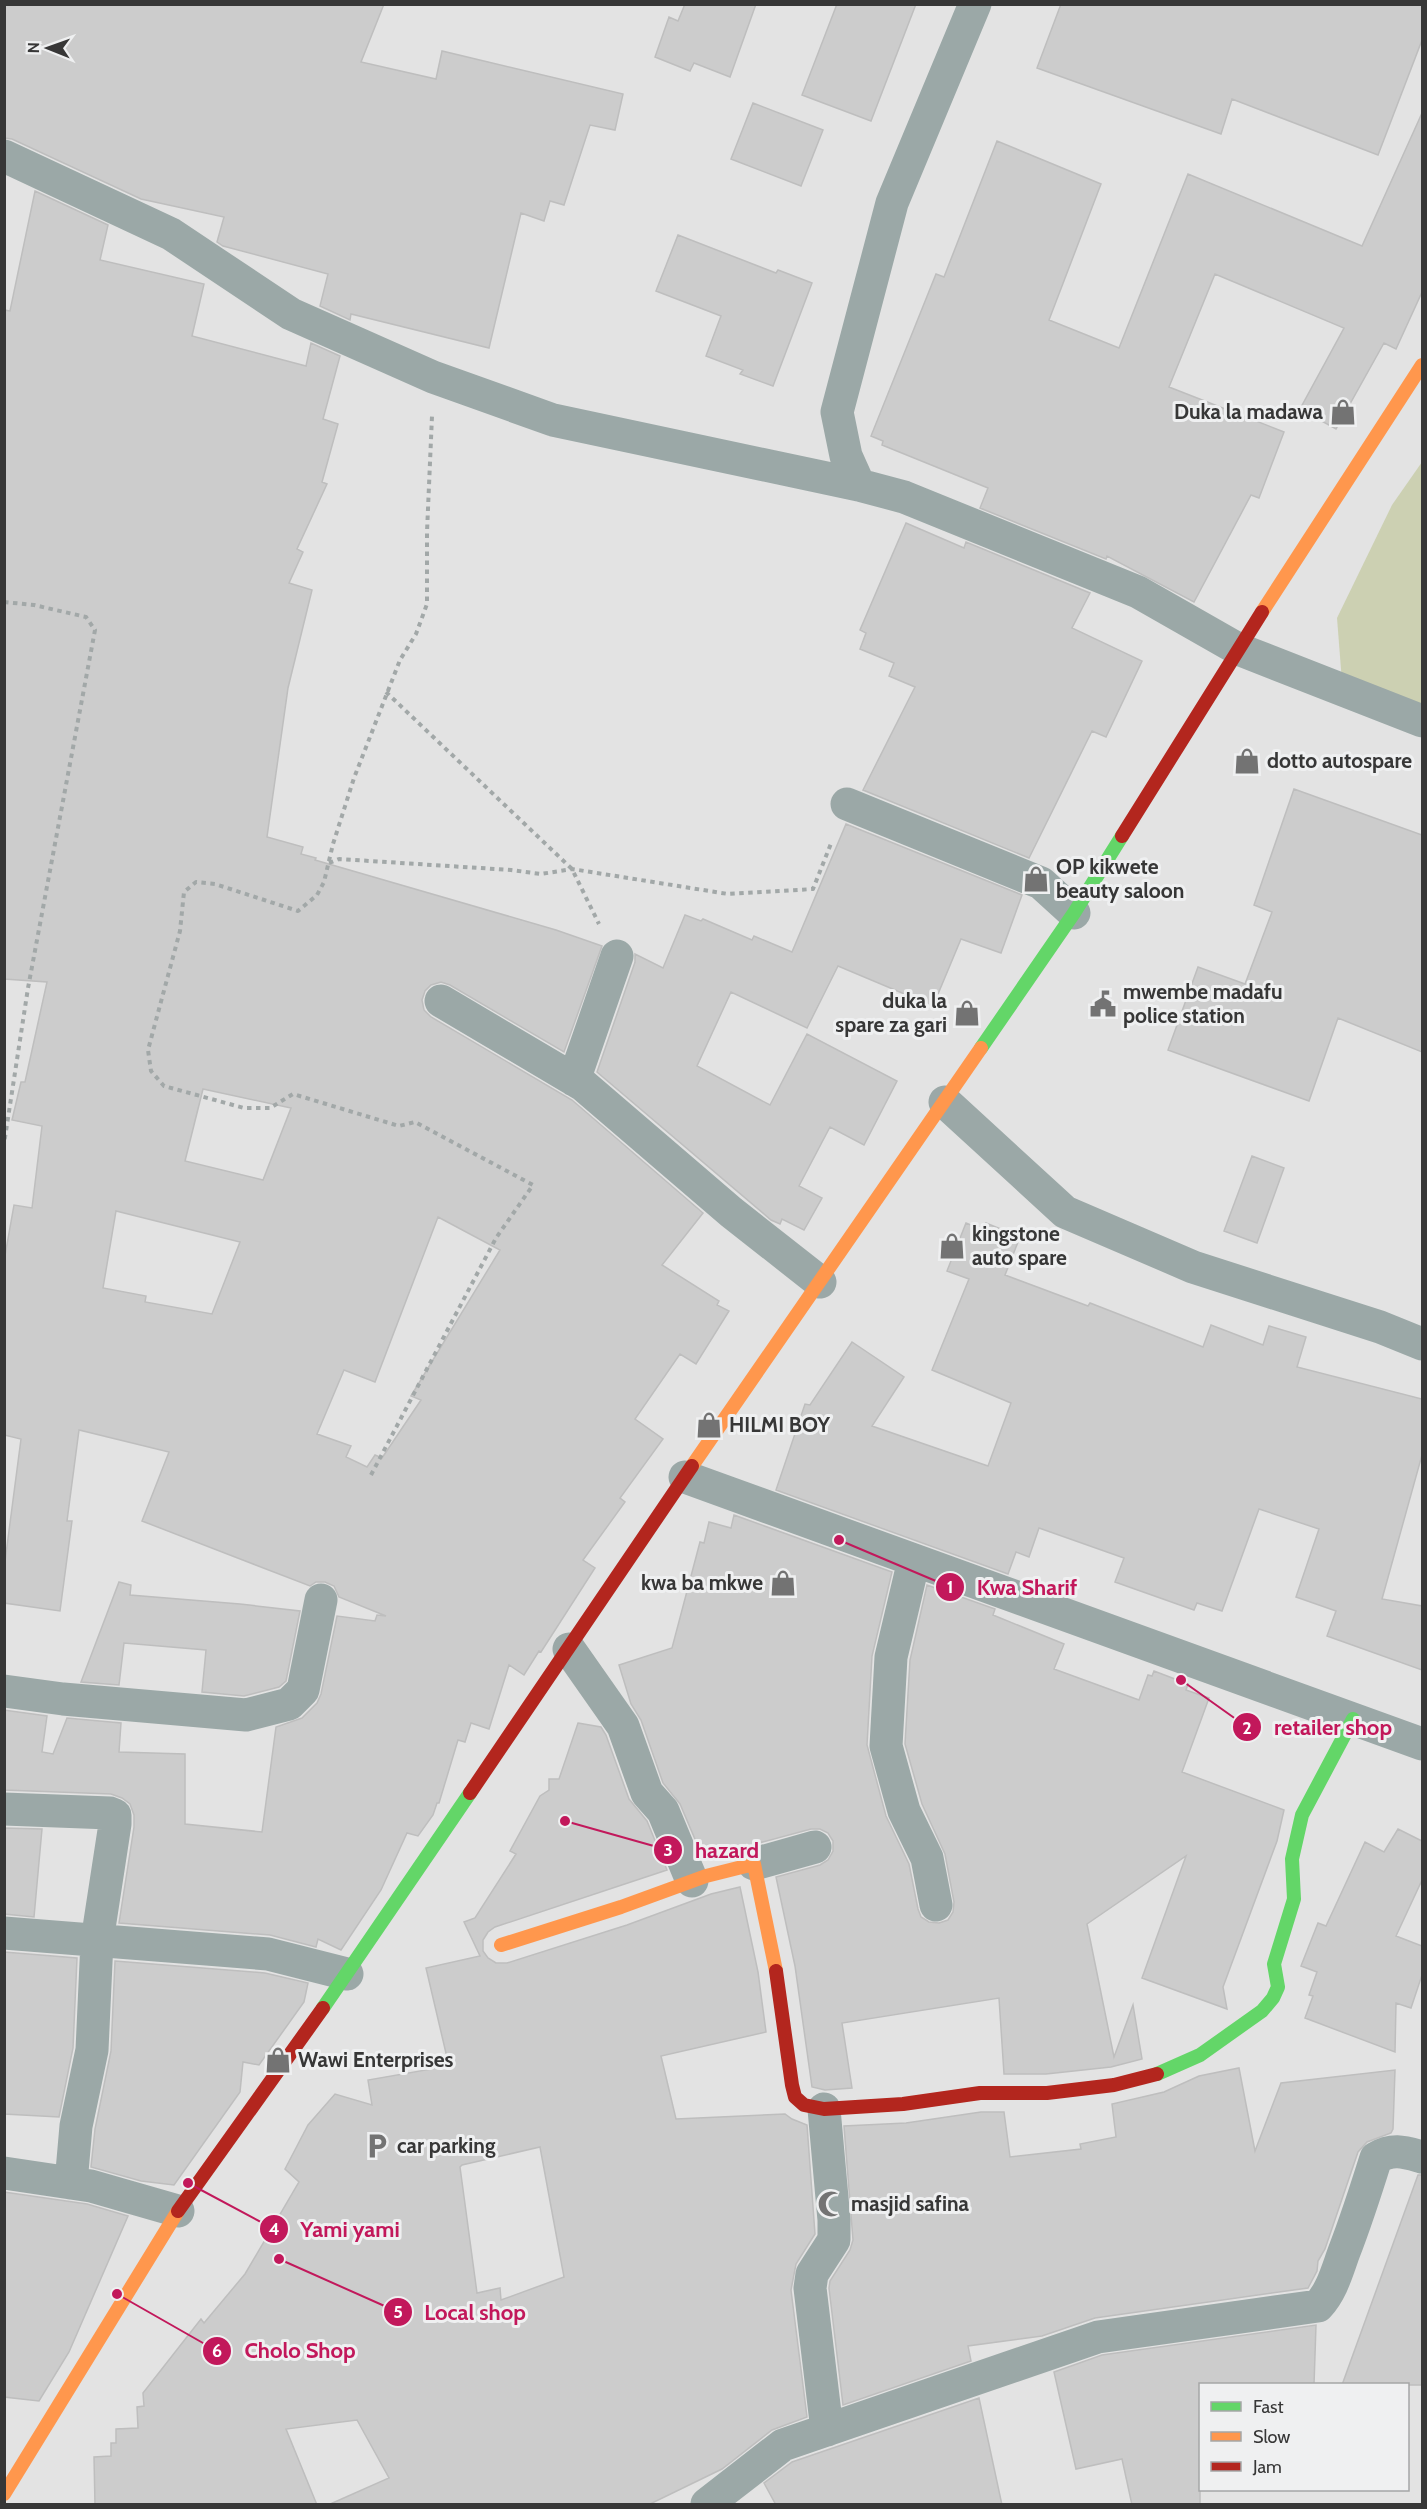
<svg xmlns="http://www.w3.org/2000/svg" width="1427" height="2509" viewBox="0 0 1427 2509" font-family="Cabin,sans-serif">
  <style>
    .green { fill: #ccd0b2 }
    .building { fill: #ccc; stroke: #bebebe; stroke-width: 1.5; fill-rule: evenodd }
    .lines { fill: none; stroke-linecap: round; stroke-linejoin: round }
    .path { stroke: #a2a8a8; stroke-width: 4; stroke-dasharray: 4.5 4.5; stroke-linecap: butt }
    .street { stroke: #9ba8a7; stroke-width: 33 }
    .fast { stroke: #63d668; stroke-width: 14 }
    .slow { stroke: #ff974d; stroke-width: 14 }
    .jam { stroke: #b3261e; stroke-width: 14 }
    .labels { text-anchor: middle; stroke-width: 6; stroke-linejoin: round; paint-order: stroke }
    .poi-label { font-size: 21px; font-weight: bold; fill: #373737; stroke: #eff0f1; text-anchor: start }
    .leader { fill: none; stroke: #c2185b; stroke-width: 2 }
    .callout-dot { fill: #c2185b; stroke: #eff0f1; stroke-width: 2 }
    .mark-label { font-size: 18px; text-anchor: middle; font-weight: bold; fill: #fff }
    .callout-label { font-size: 22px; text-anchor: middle; font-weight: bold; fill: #c2185b; stroke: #eff0f1; stroke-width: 6; stroke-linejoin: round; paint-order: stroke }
  </style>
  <rect width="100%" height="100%" fill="#e3e3e3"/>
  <path class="green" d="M1422,462V711L1342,682L1337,618L1392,505Z"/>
  <path class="building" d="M4,4H384L361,62L436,79L442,51L623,94L615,130L590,125L564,205L550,201L544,221L521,213L489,348L351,314L350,320L320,306L328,274L223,246L217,242L224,217L141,199L12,139L4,138Z
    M685,4H756L730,77L694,63L690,71L655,57L669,17L678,21Z
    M837,4H916L871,121L802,95Z
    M1061,4H1422V40L1378,155L1232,99L1221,134L1037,68Z
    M753,103L823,130L801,186L731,159Z
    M1422,113V292L1396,349L1384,343L1336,429L1300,409L1344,328L1215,274L1169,387L1284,432L1259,498L1251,495L1194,602L1107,556L1106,559L980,508L988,488L882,445L883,441L871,436L936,274L944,277L997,141L1101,184L1049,320L1119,348L1188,174L1362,246Z
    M35,191L108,225L100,260L204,284L192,336L306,366L311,343L340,356L323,419L338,424L322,482L327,484L297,549L303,552L289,583L312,590L288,688L267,837L303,847L301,854L316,858L315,860L556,930L602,946L564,1052L450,985L441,982L431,985L425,991L422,1000L424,1010L431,1017L572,1100L703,1213L662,1265L719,1301L717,1305L729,1311L696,1364L680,1354L635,1419L663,1439L620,1498L625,1502L583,1560L595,1568L541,1652L539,1651L524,1675L509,1665L489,1729L471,1723L465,1742L458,1740L439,1803H437L433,1815L418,1836L407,1833L381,1890L341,1950L318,1939L316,1947L270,1935L119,1923L134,1827V1815L130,1804L122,1798L111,1794L4,1790V1710L47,1716L42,1752L53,1754L67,1718L121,1723L119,1752L185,1754V1824L262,1832L276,1727L302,1718L317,1703L321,1694L337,1616L375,1621L377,1615L386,1616L339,1597L334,1586L325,1582H316L310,1586L142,1521L169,1452L79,1430L67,1521H72L60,1611L4,1603V1569L21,1439L4,1435V1261L14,1205L32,1208L42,1126L12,1120L21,1082H25L47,982L4,979V310L10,311ZM203,1089L291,1108L263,1180L185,1161ZM116,1211L240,1242L212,1314L145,1302L146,1296L103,1288ZM438,1217L500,1250L411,1396L421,1400L382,1458L375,1455L367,1467L346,1457L351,1446L317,1434L344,1370L375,1382Z
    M678,235L776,273L778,270L812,283L773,386L740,374L743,370L706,356L721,316L656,291Z
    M906,523L964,548L966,542L1090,593L1072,628L1142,661L1106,737L1092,731L1029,858L863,790L915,687L889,676L894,663L860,649L866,633L860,630Z
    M1294,789L1422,835V1052L1338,1018L1309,1101L1168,1050L1198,967L1245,984L1272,912L1254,905Z
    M846,824L1022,895L1001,953L961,939L933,1006L838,966L807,1028L731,992L697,1066L770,1105L807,1034L897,1081L864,1145L830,1127L799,1186L822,1198L804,1230L782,1219L780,1224L771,1220L597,1072L635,962V954L663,968L685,915L701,921L703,919L752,940L754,936L792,952Z
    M1252,1156L1284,1168L1257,1243L1224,1231Z
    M966,1223L983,1230L986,1223L1020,1237L1005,1275L1088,1306L1090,1303L1203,1347L1211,1325L1263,1345L1269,1326L1306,1337L1297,1367L1422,1399V1455L1382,1599L1422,1606V1670L1327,1636L1336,1611L1296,1597L1319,1529L1259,1509L1222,1611L1197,1603L1194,1610L1115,1582L1124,1558L1039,1528L1029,1557L1016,1552L1008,1574L776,1490L805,1404L810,1405L852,1342L904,1377L872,1426L988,1466L1011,1403L932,1370L969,1279L947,1271Z
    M734,1515L892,1572L872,1656L867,1745L886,1816L909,1864L918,1909L921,1917L929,1922L939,1923L948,1920L953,1912L954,1902L945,1854L922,1804L905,1744L910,1660L927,1585L995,1609L993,1615L1064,1644L1054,1669L1139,1700L1148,1675L1152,1676L1154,1671L1188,1684L1186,1690L1209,1698L1182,1772L1284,1810L1277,1841L1223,1987L1227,2009L1142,1978L1186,1856L1087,1924L1114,2057L1133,2005L1142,2059L1111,2067L1046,2074H1004L999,1998L842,2023L852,2088L825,2090L812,2087L795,1966L776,1877L820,1865L828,1860L833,1851V1841L828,1833L820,1829H811L703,1858L680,1804L663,1783L641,1720L631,1704L619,1665L672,1648L700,1542L704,1543L709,1522L731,1528Z
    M119,1582L131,1585L130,1595L240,1604L300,1611L286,1681L279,1687L244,1696L202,1692L206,1650L124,1643L119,1685L81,1682Z
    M578,1723L601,1727L606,1735L629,1799L647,1821L667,1870L495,1927L488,1932L483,1940V1951L488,1958L496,1963H507L627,1925L711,1894L740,1887L758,1972L766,2032L661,2056L676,2119L785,2114L792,2119L807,2125L815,2234L796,2264L791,2290L807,2417L772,2430L722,2469L648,2505H328L389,2478L357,2420L286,2429L317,2505H95L94,2457L111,2456V2443H116V2429L138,2428L137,2407L144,2406L143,2393L201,2319L204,2323L245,2274L299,2182L285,2169L308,2125L335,2094L372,2105L368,2080L449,2066L426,1968L480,1956L464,1922L475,1918L516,1854L510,1851L540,1796L549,1790V1779H559ZM540,2147L564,2277L501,2300L500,2288L477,2293L460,2167L462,2165Z
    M4,1828L42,1829L34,1917L4,1914Z
    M1398,1829L1422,1841V1880L1396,1936L1422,1946V1975L1411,2008L1396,2003L1395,2052L1305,2018L1313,1996L1309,1995L1317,1972L1301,1966L1318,1923L1326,1926L1365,1842L1384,1852Z
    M4,1952L77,1958L73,2048L59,2117L4,2114Z
    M115,1961L265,1973L308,1983L304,2002L259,2065L243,2062L240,2092L174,2185L141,2181L91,2167L95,2129L111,2051Z
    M1239,2068L1255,2151L1281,2083L1395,2070L1393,2129L1391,2133L1367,2142L1358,2152L1325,2249L1318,2261L1317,2271L1308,2288L1095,2318L1042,2336L968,2346L971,2361L843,2405L829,2288L830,2281L850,2250L853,2240L844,2126L906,2123L981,2112H1004L1010,2157L1081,2149L1080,2144L1116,2137L1112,2104L1164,2092L1199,2076Z
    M1418,2175H1422V2385H1342Z
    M4,2192L87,2204L128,2216L69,2352L39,2401L4,2397Z
    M1316,2325L1314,2385H1200V2505H1132L1122,2459L1076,2469L1054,2372L1102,2355Z
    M979,2398L1002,2505H776L764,2483L792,2462Z"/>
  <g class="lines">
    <path class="path" d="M4,602L34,605L86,617L95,630L28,988L4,1144
      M386,692L572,869L599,924
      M329,863L339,859L511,870L541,874L572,869L728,894L813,889L832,841
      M371,1475L496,1238L533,1185L415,1122L399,1126L293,1094L270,1108H244L164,1086L151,1071L148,1050L180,931L184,892L196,882L215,884L298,911L317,895L324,882L333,844L354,778L400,660L416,634L427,604V532L432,416"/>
    <path class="street" d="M975,4L892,203L837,412L846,456L859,485L904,497L1138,592L1238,649L1422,721
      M4,156L171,234L291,314L433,377L553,420L859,485
      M847,804L1041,883L1074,913
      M441,1001L583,1085L731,1212L820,1282
      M574,1080L617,956
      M945,1102L1065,1212L1193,1267L1380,1327L1422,1344
      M685,1477L1422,1744
      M914,1560L891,1657L886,1746L904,1811L927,1858L936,1905
      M569,1649L623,1726L647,1793L663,1811L692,1881
      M4,1691L63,1699L246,1715L289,1704L303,1690L321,1600
      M4,1809L110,1813L115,1815V1824L97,1941L92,2050L76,2126L71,2183
      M754,1864L815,1847
      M4,1933L268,1954L347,1974
      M824,2109L834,2220V2240L812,2274L810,2288L827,2430
      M4,2173L91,2186L178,2211
      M707,2504L783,2445L1098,2337L1318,2306C1332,2291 1337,2271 1344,2252C1356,2221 1366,2190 1376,2158C1393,2148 1404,2152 1422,2157"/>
    <path class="fast" d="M981,1048L1074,913L1122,836
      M323,2008L470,1793
      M1157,2074L1200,2055L1262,2011L1273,1998L1278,1987L1274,1964L1294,1899L1292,1859L1302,1815L1353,1719"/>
    <path class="slow" d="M1262,612L1422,365
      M692,1466L981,1048
      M501,1945L621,1907L706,1876L754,1864L776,1971
      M4,2494L178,2211"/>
    <path class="jam" d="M1122,836L1262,612
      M470,1793L692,1466
      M776,1971L792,2085L795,2097L804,2105L824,2109L903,2104L980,2093H1047L1114,2085L1157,2074
      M178,2211L323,2008"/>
  </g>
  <defs>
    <g id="shop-bare" transform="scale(2.07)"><path d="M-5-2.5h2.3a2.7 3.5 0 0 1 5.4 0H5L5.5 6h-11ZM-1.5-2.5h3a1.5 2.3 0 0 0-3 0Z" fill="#737373" stroke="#eff0f1" stroke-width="2.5" paint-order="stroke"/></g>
    <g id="civic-bare" transform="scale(2.07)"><path d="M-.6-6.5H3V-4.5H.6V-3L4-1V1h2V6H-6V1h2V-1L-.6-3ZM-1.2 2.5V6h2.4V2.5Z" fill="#737373" stroke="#eff0f1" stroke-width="2.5" paint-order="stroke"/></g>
    <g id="parking-bare" transform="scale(2.07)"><path d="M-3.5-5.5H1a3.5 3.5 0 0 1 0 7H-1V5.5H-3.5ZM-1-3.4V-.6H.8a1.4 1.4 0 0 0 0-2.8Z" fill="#737373" stroke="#eff0f1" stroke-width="2.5" paint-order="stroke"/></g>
    <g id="mosque-bare" transform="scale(2.07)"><path d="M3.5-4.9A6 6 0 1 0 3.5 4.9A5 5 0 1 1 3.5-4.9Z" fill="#737373" stroke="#eff0f1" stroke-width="2.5" paint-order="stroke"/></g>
  </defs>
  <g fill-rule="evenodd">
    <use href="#shop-bare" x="1343" y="412"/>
    <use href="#shop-bare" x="1247" y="761"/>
    <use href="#shop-bare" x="1036" y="879"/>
    <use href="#civic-bare" x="1103" y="1004"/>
    <use href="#shop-bare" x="967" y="1013"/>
    <use href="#shop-bare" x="952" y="1246"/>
    <use href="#shop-bare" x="709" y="1425"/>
    <use href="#shop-bare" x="783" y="1583"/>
    <use href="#shop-bare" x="278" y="2060"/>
    <use href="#parking-bare" x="377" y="2146"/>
    <use href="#mosque-bare" x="831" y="2204"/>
  </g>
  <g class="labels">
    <g class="poi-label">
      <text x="1323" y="419" text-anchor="end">Duka la madawa</text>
      <text x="1267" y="768">dotto autospare</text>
      <text x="1056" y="874">OP kikwete<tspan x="1056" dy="24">beauty saloon</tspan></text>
      <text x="1123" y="999">mwembe madafu<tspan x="1123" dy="24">police station</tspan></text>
      <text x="947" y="1008" text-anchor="end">duka la<tspan x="947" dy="24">spare za gari</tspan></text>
      <text x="972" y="1241">kingstone<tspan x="972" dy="24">auto spare</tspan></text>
      <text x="729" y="1432">HILMI BOY</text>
      <text x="763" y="1590" text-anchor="end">kwa ba mkwe</text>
      <text x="298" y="2067">Wawi Enterprises</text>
      <text x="397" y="2153">car parking</text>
      <text x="851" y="2211">masjid safina</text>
    </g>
  </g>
  <path class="leader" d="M839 1540L950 1587M1181 1680L1247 1727M565 1821L668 1850M188 2183L274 2229M279 2259L398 2312M117 2294L217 2351"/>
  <g class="callout-dot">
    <circle cx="839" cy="1540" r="6"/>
    <circle cx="1181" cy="1680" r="6"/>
    <circle cx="565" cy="1821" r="6"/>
    <circle cx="188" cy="2183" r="6"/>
    <circle cx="279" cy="2259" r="6"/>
    <circle cx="117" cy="2294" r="6"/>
    <circle cx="950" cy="1587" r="15"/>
    <circle cx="1247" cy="1727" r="15"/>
    <circle cx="668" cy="1850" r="15"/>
    <circle cx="274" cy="2229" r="15"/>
    <circle cx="398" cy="2312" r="15"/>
    <circle cx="217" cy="2351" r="15"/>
  </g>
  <g class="mark-label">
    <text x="950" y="1593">1</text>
    <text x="1247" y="1734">2</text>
    <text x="668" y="1856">3</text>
    <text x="274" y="2235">4</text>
    <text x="398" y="2318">5</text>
    <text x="217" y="2357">6</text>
  </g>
  <g class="callout-label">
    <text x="1027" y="1595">Kwa Sharif</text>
    <text x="1333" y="1735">retailer shop</text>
    <text x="727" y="1858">hazard</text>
    <text x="350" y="2237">Yami yami</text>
    <text x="475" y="2320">Local shop</text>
    <text x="300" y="2358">Cholo Shop</text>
  </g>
  <rect width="1427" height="2509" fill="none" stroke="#373737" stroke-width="12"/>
  <rect x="1199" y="2383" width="210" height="108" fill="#eff0f1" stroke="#a5a6a7" stroke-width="1.5"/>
  <rect x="1211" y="2402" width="30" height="9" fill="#63d668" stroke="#a5a6a7" stroke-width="1.5"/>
  <text x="1253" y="2413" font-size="18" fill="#373737">Fast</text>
  <rect x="1211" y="2432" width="30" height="9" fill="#ff974d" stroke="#a5a6a7" stroke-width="1.5"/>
  <text x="1253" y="2443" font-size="18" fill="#373737">Slow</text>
  <rect x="1211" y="2462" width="30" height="9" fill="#b3261e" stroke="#a5a6a7" stroke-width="1.5"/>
  <text x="1253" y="2473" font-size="18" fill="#373737">Jam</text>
  <g transform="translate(48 48) rotate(271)" stroke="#eff0f1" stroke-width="4.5" paint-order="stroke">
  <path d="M0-4.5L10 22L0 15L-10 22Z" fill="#373737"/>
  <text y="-9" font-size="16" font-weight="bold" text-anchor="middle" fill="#373737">N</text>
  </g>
</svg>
